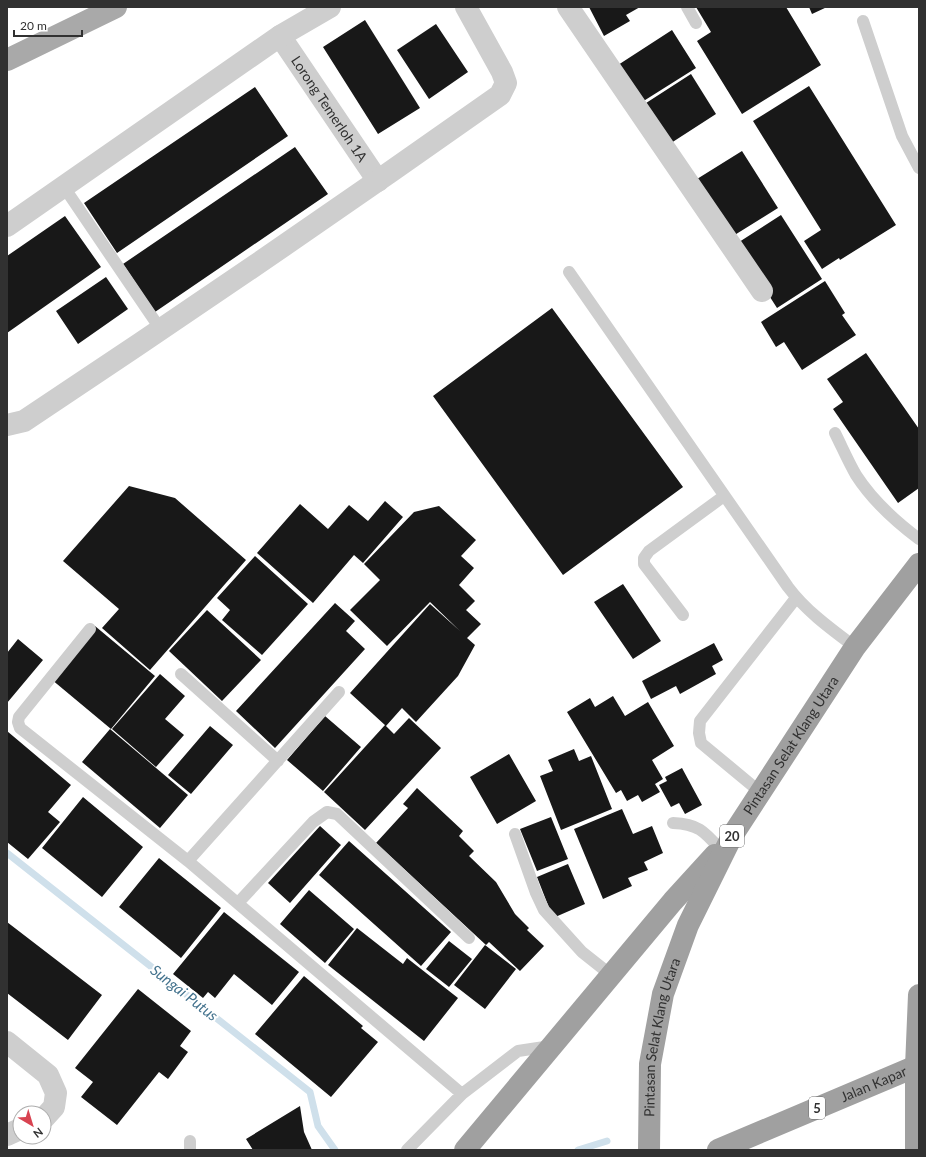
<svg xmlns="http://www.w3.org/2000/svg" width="926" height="1157" viewBox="0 0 926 1157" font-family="Lato,sans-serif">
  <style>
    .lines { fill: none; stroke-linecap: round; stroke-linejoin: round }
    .stream { stroke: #cfe0eb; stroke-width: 7 }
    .building { fill: #181818 }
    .service { stroke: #cecece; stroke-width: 12 }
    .minor { stroke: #cecece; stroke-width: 22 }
    .primary { stroke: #a9a9a9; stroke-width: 22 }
    .trunk { stroke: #a0a0a0; stroke-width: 22 }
    .labels { text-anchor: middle; stroke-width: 4; stroke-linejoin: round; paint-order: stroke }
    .shield { fill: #fff; stroke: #6f6f6f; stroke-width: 1 }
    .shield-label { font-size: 13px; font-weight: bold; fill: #313131 }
    .street-label { font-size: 14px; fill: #313131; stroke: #fff }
    .water-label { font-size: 15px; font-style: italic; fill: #44738e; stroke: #fff }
  </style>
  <rect width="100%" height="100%" fill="#fff"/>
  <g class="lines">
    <path class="stream" d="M7,853L310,1092L318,1126L335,1150
      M578,1150L607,1141"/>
  </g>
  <path class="building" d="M589,7H640L626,15L630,21L604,36Z
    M696,7H786L821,65L742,114L697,41L711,32Z
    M809,7H827L812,14Z
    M365,20L420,108L378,134L323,47Z
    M436,24L468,72L429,99L397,50Z
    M672,30L696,68L642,102L618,65Z
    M691,74L716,114L668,145L643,105Z
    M809,86L896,225L840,260L839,258L822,269L804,241L821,230L753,121Z
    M255,87L288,136L117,253L84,203Z
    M295,147L328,194L155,312L123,264Z
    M742,151L778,208L733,236L697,179Z
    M781,215L822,279L777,308L736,244Z
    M65,216L101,267L7,333V256Z
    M106,277L128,309L78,344L56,311Z
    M825,281L845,313L842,315L856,335L802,370L784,342L776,347L761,322Z
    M552,308L683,487L563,575L433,396Z
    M866,353L919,429V488L898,503L833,409L843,402L827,379Z
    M129,486L175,498L246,560L150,670L102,628L119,609L63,561Z
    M385,501L403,517L363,563L354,555L313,603L257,553L300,504L328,529L349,505L368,521Z
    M439,506L476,540L461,556L474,568L459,585L475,601L466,610L481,624L467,638L475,645L458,676L416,722L402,708L386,726L350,693L430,604L460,631L430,602L387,646L350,610L380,580L364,564L414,512Z
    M255,556L308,604L262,655L222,620L230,610L217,598Z
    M623,584L661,641L633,659L594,602Z
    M335,603L355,621L346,631L365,649L275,748L236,711Z
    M207,610L261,660L222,701L169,651Z
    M95,626L155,676L111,729L51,679Z
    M18,639L43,660L7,703V653Z
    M714,643L723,660L712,666L716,674L680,694L676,686L651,699L642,681Z
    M160,674L185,696L165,719L184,735L156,767L112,729Z
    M613,696L625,716L648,702L674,746L652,760L663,779L655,784L660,792L642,802L638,795L627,801L621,790L616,793L567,712L590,698L595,707Z
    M325,716L361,747L323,791L287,760Z
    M409,718L441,748L365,830L324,792L385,725L394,734Z
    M210,726L233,745L191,794L168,775Z
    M110,729L188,795L160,828L82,762Z
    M7,731L71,785L48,812L60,822L28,859L7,842Z
    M574,749L579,761L591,756L612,809L561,830L540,776L553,771L548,760Z
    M509,754L536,801L497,824L470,777Z
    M682,768L702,805L685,814L679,803L671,807L659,785L667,781L665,777Z
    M417,788L463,831L459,836L474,851L469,856L496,882L515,914L529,928L527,930L544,946L520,971L489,942L486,945L376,843L408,808L403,804Z
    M83,797L143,847L102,897L42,848Z
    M622,809L633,834L652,826L663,853L644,862L648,870L628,878L632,886L603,899L574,829Z
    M551,817L568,859L537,871L520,829Z
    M320,826L341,845L290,903L268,883Z
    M349,841L451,932L421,966L319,875Z
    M159,858L221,908L181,958L119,907Z
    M568,864L585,904L553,918L537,877Z
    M309,890L354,929L325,963L280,924Z
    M224,912L299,972L272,1005L234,974L215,998L208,992L203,998L173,974Z
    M7,922L102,995L68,1040L7,993Z
    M357,928L403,964L407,958L458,998L424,1041L328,965Z
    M449,941L472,959L449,987L426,969Z
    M485,945L516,969L485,1009L454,985Z
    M304,976L363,1026L361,1028L378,1042L331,1097L255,1034Z
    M138,989L191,1031L180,1046L188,1052L168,1079L159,1072L117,1125L81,1097L93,1082L75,1068Z
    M300,1106L304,1132L312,1150H253L246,1139Z"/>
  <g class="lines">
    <path class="service" d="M687,7L696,23
      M863,21L902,136L919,168
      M64,187L161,330
      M569,272L788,587C806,611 831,629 855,647
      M835,433C842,447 848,461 856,475C872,500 895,521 919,539
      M683,615L644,564V558L649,551L724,496
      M90,629L19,717L18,722L20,728L188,861
      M181,674L278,761
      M339,692L188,861L462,1094
      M760,792L701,743L699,733L700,721L796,598
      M673,823C698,824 704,831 720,849
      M515,834L536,893L544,910L582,952L611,975
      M238,903L313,822L327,812L337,814L469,938
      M190,1150V1141
      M407,1150L462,1094L518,1051L551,1046"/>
    <g class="minor">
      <path d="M568,7L762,291"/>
      <path id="s1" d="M280,36L378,181"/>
      <path d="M7,226L280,36L330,7"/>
      <path d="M7,425L24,421C184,315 343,206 500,95L506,83L502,72L466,7"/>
      <path d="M7,1042L48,1075L56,1093L54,1107L44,1118"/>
      <path d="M7,1135L20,1129"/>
    </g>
    <path class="primary" d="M7,60L116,7"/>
    <g class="trunk">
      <path d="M465,1150L673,901L715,855"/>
      <path id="s2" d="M649,1150L650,1064L663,994L688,925L732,836L855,647L919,564"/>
      <path id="s3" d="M718,1150L919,1065"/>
      <path d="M916,1150V1067L919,995"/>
    </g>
  </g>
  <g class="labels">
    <g class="shield">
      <rect x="720" y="825" width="24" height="22" rx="3"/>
      <rect x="809" y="1097" width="16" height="22" rx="3"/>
    </g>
    <g class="shield-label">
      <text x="732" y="841">20</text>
      <text x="817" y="1113">5</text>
    </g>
    <g class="street-label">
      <text dy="5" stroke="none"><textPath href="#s1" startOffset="88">Lorong Temerloh 1A</textPath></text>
      <text dy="5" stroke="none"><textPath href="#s2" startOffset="438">Pintasan Selat Klang Utara</textPath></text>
      <text dy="5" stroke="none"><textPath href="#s2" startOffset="114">Pintasan Selat Klang Utara</textPath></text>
      <text dy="5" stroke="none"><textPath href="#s3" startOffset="169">Jalan Kapar</textPath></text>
    </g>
    <g class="water-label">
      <text transform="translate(184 993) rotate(38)" y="5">Sungai Putus</text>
    </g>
  </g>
  <rect width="926" height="1157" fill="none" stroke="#313131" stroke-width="16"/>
  <g transform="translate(32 1125) rotate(142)"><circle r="19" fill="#ffffff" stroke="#adadad"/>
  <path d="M0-3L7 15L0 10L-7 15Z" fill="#d84351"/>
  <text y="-6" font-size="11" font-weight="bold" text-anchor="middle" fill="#313131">N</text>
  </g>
  <path d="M14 30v6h68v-6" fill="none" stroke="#313131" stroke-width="2"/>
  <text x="20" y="30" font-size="12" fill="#313131" stroke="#ffffff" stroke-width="3" paint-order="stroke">20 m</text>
</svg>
